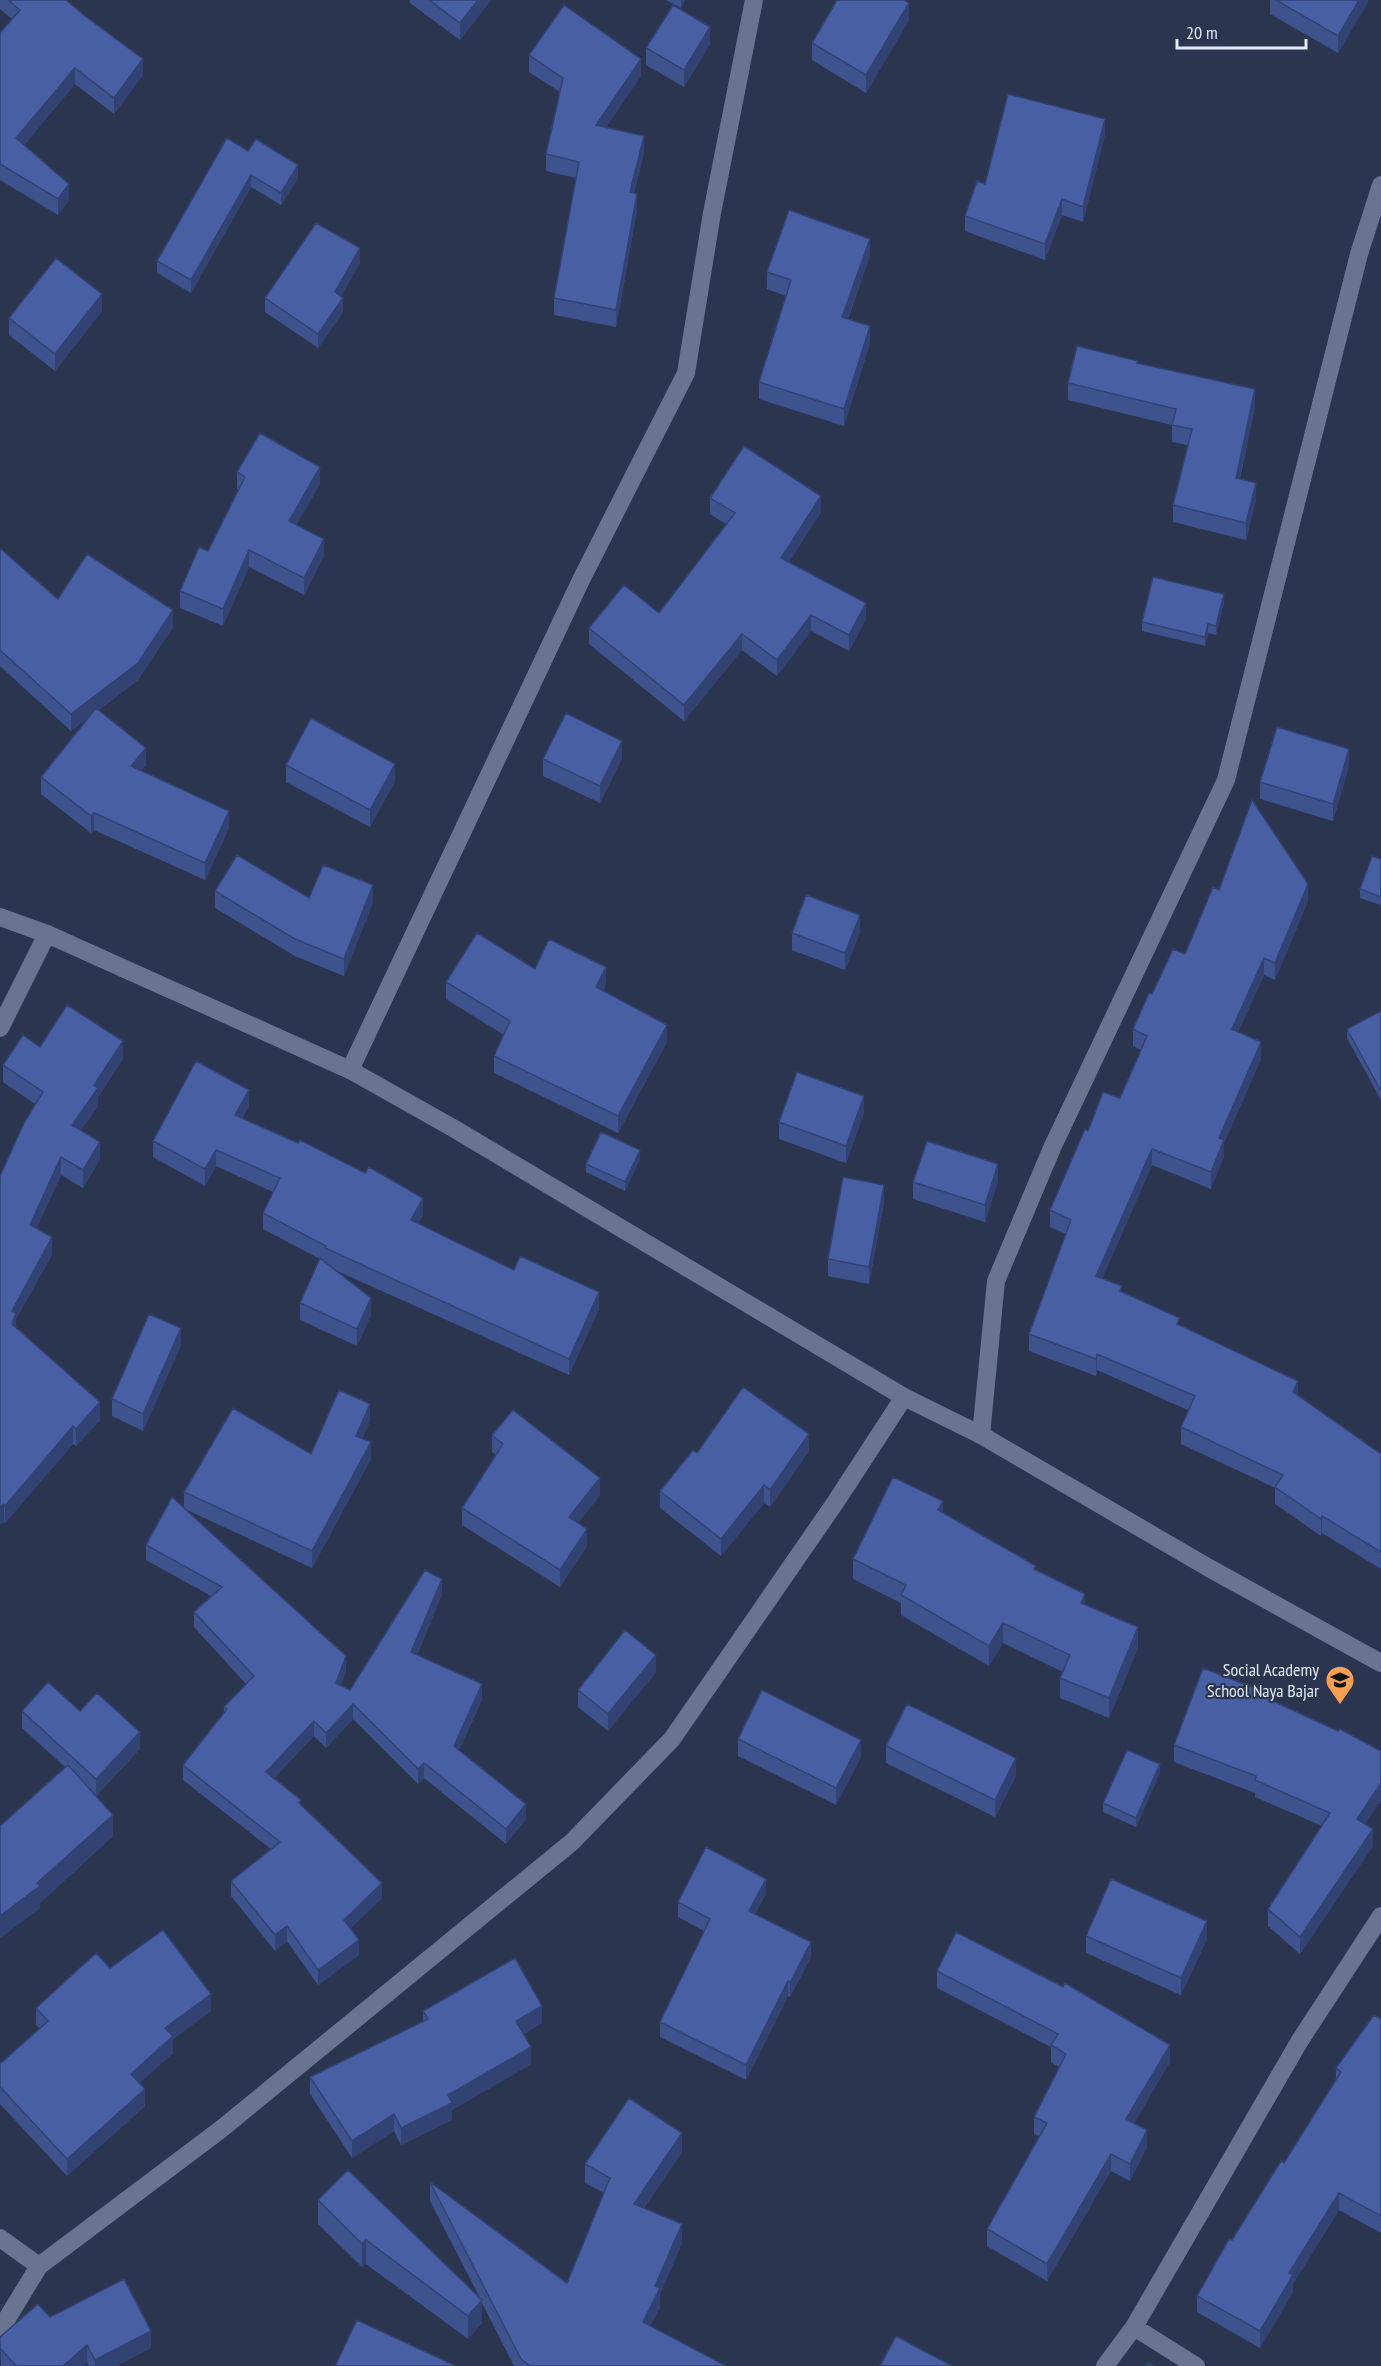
<svg xmlns="http://www.w3.org/2000/svg" width="1381" height="2366" viewBox="0 0 1381 2366" font-family="'PT Sans Narrow',sans-serif">
  <style>
    .lines { fill: none; stroke-linecap: round; stroke-linejoin: round }
    .minor { stroke: #697491; stroke-width: 18 }
    .secondary { stroke: #697491; stroke-width: 18 }
    .wall { fill: #3e528d }
    .shaded-wall { fill: #324273 }
    .building { fill: #485fa4; stroke: #324273; stroke-width: 1.5 }
    .labels { text-anchor: middle; stroke-width: 4.5; stroke-linejoin: round; paint-order: stroke }
    .poi-label { font-size: 18px; fill: #e3eafb; stroke: #2c354f; text-anchor: end }
  </style>
  <rect width="100%" height="100%" fill="#2c354f"/>
  <g class="lines">
    <path class="minor" d="M0,1028L47,934
      M350,1070L581,580L686,373L712,213L754,0
      M981,1435L996,1281L1052,1148L1226,780L1359,254L1381,185
      M0,2238L39,2266
      M1134,2327L1196,2366
      M0,2330L39,2266L220,2130L572,1842L672,1739L837,1500L904,1397
      M1105,2366L1134,2327L1299,2042L1381,1916"/>
    <path class="secondary" d="M0,917L47,934L350,1070L453,1128L904,1397L981,1435L1209,1568L1381,1663"/>
  </g>
  <path class="wall" d="M0,0H66L143,75L114,114L75,84L24,145L69,200L58,215L0,180V33L12,19L0,9Z
    M410,0H491L460,40L410,3Z
    M666,0H685L681,8Z
    M1270,0H1368V2L1338,53L1270,14Z
    M909,20L866,93L812,60V43Z
    M710,44L684,87L646,65V48Z
    M529,55L641,76L606,127L644,153L634,193L637,211L616,327L554,315V298L576,178L546,171V154L560,92L529,72Z
    M1105,134L1083,222L1062,215L1045,260L965,231V216L985,184Z
    M248,151L298,178L281,205L251,187L191,293L157,273V261Z
    M870,256L848,319L870,343L844,426L759,399V382L786,296L767,289V272Z
    M360,263L341,296L343,312L318,348L265,312V298Z
    M102,311L55,371L9,335V318Z
    M1138,364L1255,406L1240,479L1256,500L1246,540L1173,522V505L1188,445L1172,442V425L1068,400V383Z
    M237,472L320,484L296,525L324,556L304,595L249,567L223,626L180,608V591L208,551L238,490L237,489Z
    M710,498L821,512L789,562L866,619L849,651L811,631L777,676L742,650L684,721L589,644V628L659,613L726,524L710,514Z
    M0,550L58,599L173,627L138,680L99,710L146,765L141,771L229,828L205,880L94,830L91,833L41,794V777L89,717L71,731L0,666Z
    M1224,602L1216,635L1208,633L1205,646L1142,631V622Z
    M622,758L600,803L543,776V759Z
    M286,765L395,781L370,827L286,782Z
    M1349,766L1333,821L1260,799V782Z
    M1381,859V905L1360,898V889Z
    M1219,890L1308,901L1275,980L1264,975L1238,1032L1261,1059L1224,1143V1156L1211,1189L1152,1165L1102,1279L1122,1292L1298,1395L1381,1454V1569L1322,1533L1321,1536L1275,1504V1488L1181,1444V1427L1188,1410L1097,1370L1096,1376L1029,1351V1334L1066,1234L1050,1227V1210L1088,1131L1120,1098L1141,1050L1133,1046V1029L1152,994L1185,954Z
    M215,891L309,898L373,902L344,976L295,956L215,908Z
    M860,932L845,970L792,950V933Z
    M535,969L606,984L603,991L667,1042L618,1133L494,1073V1056L504,1035L446,999V982Z
    M1381,1011V1100L1347,1038V1029Z
    M40,1047L123,1059L98,1097V1106L81,1130L100,1159L83,1188L61,1175L36,1229L52,1255L16,1319V1328L100,1420L76,1446L73,1444L5,1523L4,1522L0,1176L35,1104L3,1082V1065Z
    M249,1107L242,1118L423,1215L418,1223L514,1270L599,1309L569,1375L335,1270L371,1315L357,1346L300,1320V1303L320,1259L263,1229V1213L273,1192L216,1166L205,1186L153,1157V1141Z
    M864,1113L846,1163L779,1139V1122Z
    M640,1159L625,1191L586,1172V1164Z
    M998,1181L985,1222L913,1199V1182Z
    M884,1202L869,1284L828,1276V1259Z
    M181,1345L143,1431L112,1416V1399Z
    M370,1421L362,1439L371,1459L312,1568L185,1509L346,1671L341,1685L350,1690L442,1594L417,1655L482,1700L459,1750L526,1819L506,1844L424,1778L418,1784L353,1719L326,1748L314,1736L274,1778L301,1805L382,1898L350,1929L359,1955L318,1985L287,1941L275,1951L231,1896V1881L271,1849L183,1780V1765L224,1713V1707L246,1684L194,1627V1612L211,1596L146,1560V1545L184,1508V1492L311,1454Z
    M492,1435L600,1495L578,1523L587,1546L560,1587L462,1525V1508L496,1455L492,1452Z
    M809,1451L770,1507L764,1503L721,1556L660,1508V1491Z
    M943,1512L1036,1570L1085,1605L1138,1648L1109,1718L1060,1698V1678L1063,1672L1003,1643L989,1666L901,1615V1603L853,1579V1559Z
    M656,1672L608,1731L578,1707V1690Z
    M1275,1702L1381,1751V1800L1365,1824L1373,1846L1300,1954L1268,1926V1909L1322,1826L1255,1797V1793L1174,1762V1745Z
    M22,1711H80L140,1749L96,1796L113,1836L40,1903V1908L0,1938L65,1767L22,1728Z
    M738,1739L861,1757L836,1805L738,1756Z
    M886,1746L1016,1776L995,1817L886,1763Z
    M1160,1773L1136,1827L1103,1812V1803Z
    M766,1894L755,1914L811,1957L790,1997L788,1996L746,2080L660,2037V2022L704,1931L678,1917V1902Z
    M1086,1936L1207,1939L1181,1995L1086,1953Z
    M110,1968L211,2011L173,2039V2053L139,2083L145,2106L67,2176L0,2104V2064L40,2028L36,2025V2008Z
    M937,1971L1170,2062L1134,2123L1147,2147L1130,2181L1111,2171L1047,2281L987,2246V2229L1039,2136L1034,2134V2117L1059,2067L1051,2062V2047L937,1988Z
    M423,2011L542,2023L524,2034L531,2064L452,2110V2120L401,2145L394,2131L352,2158L310,2094V2077L423,2022Z
    M1381,2019V2233L1339,2210L1293,2284V2292L1260,2348L1197,2312V2296L1232,2240L1284,2163L1336,2079V2068Z
    M682,2152L644,2208L682,2243L660,2294V2307L650,2326L726,2366H514L482,2303V2323L468,2339L366,2264L362,2267L318,2224V2200L479,2296L430,2201V2182L567,2283L604,2193L585,2183V2164Z
    M50,2317L151,2348L116,2366H89L87,2362L83,2366H1L0,2337Z"/>
  <path class="shaded-wall" d="M478,0H491L460,40V23Z
    M681,0H685L681,8Z
    M1359,0H1368V2L1338,53V36Z
    M909,3V20L866,93V75Z
    M710,27V44L684,87V70Z
    M143,59V75L114,114V98Z
    M641,59V76L596,142V125Z
    M75,68V84L16,154V138Z
    M1105,119V134L1083,222V207Z
    M644,136V153L630,209V192Z
    M298,165V178L281,205V193Z
    M251,175V187L191,293V280Z
    M69,184V200L58,215V199Z
    M637,194V211L616,327V310Z
    M1062,199V215L1045,260V244Z
    M870,239V256L842,334V317Z
    M360,248V263L335,307V292Z
    M102,294V311L55,371V354Z
    M343,298V312L318,348V334Z
    M870,326V343L844,426V409Z
    M1255,389V406L1236,495V478Z
    M320,467V484L289,538V521Z
    M1256,483V500L1246,540V523Z
    M821,496V512L781,574V558Z
    M324,539V556L304,595V578Z
    M249,550V567L223,626V609Z
    M1224,594V602L1216,635V626Z
    M866,603V619L849,651V635Z
    M173,610V627L138,680L71,731V714Z
    M811,615V631L777,676V660Z
    M1208,624V633L1205,646V637Z
    M742,634V650L684,721V705Z
    M622,741V758L600,803V786Z
    M146,748V765L131,783V766Z
    M1349,749V766L1333,821V804Z
    M395,764V781L370,827V810Z
    M229,811V828L205,880V863Z
    M94,813V830L91,833V816Z
    M1308,884V901L1275,980V963Z
    M373,885V902L344,976V959Z
    M860,915V932L845,970V953Z
    M1264,958V975L1232,1046V1029Z
    M606,967V984L596,1004V987Z
    M667,1025V1042L618,1133V1116Z
    M123,1041V1059L98,1097V1106L72,1142V1125L94,1085Z
    M1261,1042V1059L1224,1143V1156L1211,1189V1172L1219,1138Z
    M249,1090V1107L235,1131V1115Z
    M864,1096V1113L846,1163V1146Z
    M100,1142V1159L83,1188V1170Z
    M1152,1149V1165L1096,1293V1276Z
    M216,1150V1166L205,1186V1169Z
    M640,1150V1159L625,1191V1182Z
    M61,1157V1175L30,1243V1225Z
    M998,1164V1181L985,1222V1205Z
    M884,1185V1202L869,1284V1267Z
    M423,1198V1215L411,1236V1220Z
    M52,1237V1255L16,1319V1330L12,1341V1311Z
    M599,1292V1309L569,1375V1359Z
    M371,1298V1315L357,1346V1329Z
    M181,1328V1345L143,1431V1414Z
    M1097,1354V1370L1096,1376V1359Z
    M1298,1381V1398L1293,1392Z
    M100,1402V1420L76,1446V1429Z
    M370,1404V1421L356,1453V1436Z
    M73,1426V1444L5,1523V1506Z
    M809,1434V1451L770,1507V1490Z
    M371,1442V1459L312,1568V1551Z
    M600,1478V1495L569,1534V1517Z
    M764,1485V1503L721,1556V1539Z
    M943,1501V1522L938,1510Z
    M4,1504V1522L0,1525V1507Z
    M1322,1516V1533L1321,1536V1519Z
    M587,1529V1546L560,1587V1570Z
    M442,1579V1594L411,1668V1652Z
    M1085,1594V1615L1081,1603Z
    M1003,1623V1643L989,1666V1646Z
    M1138,1627V1648L1109,1718V1698Z
    M656,1655V1672L608,1731V1714Z
    M346,1656V1671L336,1698V1683Z
    M482,1684V1700L454,1761V1746Z
    M353,1704V1719L326,1748V1733Z
    M314,1721V1736L266,1787V1772Z
    M140,1732V1749L96,1796V1779Z
    M861,1740V1757L836,1805V1788Z
    M1016,1758V1776L995,1817V1800Z
    M424,1763V1778L418,1784V1769Z
    M1160,1764V1773L1136,1827V1818Z
    M1381,1783V1800L1357,1836V1819Z
    M526,1804V1819L506,1844V1829Z
    M113,1815V1836L40,1903V1908L0,1938V1916Z
    M1373,1829V1846L1300,1954V1937Z
    M766,1879V1894L749,1926V1911Z
    M382,1883V1898L344,1935V1920Z
    M1207,1921V1939L1181,1995V1978Z
    M287,1926V1941L275,1951V1935Z
    M359,1940V1955L318,1985V1970Z
    M811,1942V1957L790,1997V1983Z
    M788,1981V1996L746,2080V2065Z
    M211,1994V2011L173,2039V2053L131,2091V2074L165,2028Z
    M542,2006V2023L516,2038V2021Z
    M1170,2045V2062L1126,2136V2119Z
    M531,2047V2064L452,2110V2120L401,2145V2128L448,2095Z
    M145,2089V2106L67,2176V2159Z
    M394,2114V2131L352,2158V2141Z
    M1147,2130V2147L1130,2181V2164Z
    M682,2133V2152L634,2223V2204Z
    M1111,2154V2171L1047,2281V2264Z
    M1339,2193V2210L1293,2284V2292L1260,2348V2331L1289,2273Z
    M682,2224V2243L660,2294V2307L643,2341V2322L655,2286Z
    M366,2240V2264L362,2267V2244Z
    M482,2300V2323L468,2339V2316Z
    M151,2331V2348L116,2366H95V2360Z
    M87,2345V2362L83,2366H63Z"/>
  <path class="building" d="M8,0H66L85,16L143,59L114,98L75,68L16,138L69,184L58,199L0,164V33L20,10Z
    M429,0H478L460,23Z
    M837,0H904L909,3L866,75L812,43Z
    M1276,0H1359L1338,36Z
    M564,5L641,59L596,125L644,136L630,192L637,194L616,310L554,298L579,162L546,154L563,78L529,55Z
    M673,5L710,27L684,70L646,48Z
    M1008,94L1105,119L1083,207L1062,199L1045,244L965,216L977,181L985,184Z
    M227,138L248,151L256,139L298,165L281,193L251,175L191,280L157,261Z
    M789,210L870,239L842,317L870,326L844,409L759,382L791,280L767,272Z
    M316,223L360,248L335,292L343,298L318,334L265,298Z
    M56,258L102,294L55,354L9,318Z
    M1077,346L1138,361L1137,363L1255,389L1236,478L1256,483L1246,523L1173,505L1192,429L1172,425L1176,409L1068,383Z
    M260,433L320,467L289,521L324,539L304,578L249,550L223,609L180,591L199,547L208,551L245,477L237,472Z
    M744,446L821,496L781,558L866,603L849,635L811,615L777,660L742,634L684,705L589,628L624,585L659,613L735,513L710,498Z
    M1,549L58,599L87,554L173,610L138,663L71,714L0,650V550Z
    M1153,577L1224,594L1216,626L1208,624L1205,637L1142,622Z
    M96,708L146,748L131,766L229,811L205,863L94,813L91,816L41,777Z
    M566,713L622,741L600,786L543,759Z
    M311,718L395,764L370,810L286,765Z
    M1277,727L1349,749L1333,804L1260,782Z
    M1252,800L1308,884L1275,963L1264,958L1232,1029L1261,1042L1219,1138L1224,1140L1211,1172L1152,1149L1096,1276L1122,1286L1120,1291L1180,1318L1177,1324L1298,1381L1293,1392L1381,1454V1552L1322,1516L1321,1519L1275,1487L1283,1475L1181,1427L1195,1396L1097,1354L1096,1359L1029,1334L1071,1220L1050,1210L1085,1129L1088,1131L1103,1092L1120,1098L1147,1036L1133,1029L1149,993L1152,994L1173,949L1185,954L1213,887L1219,890Z
    M237,855L309,898L323,865L373,885L344,959L295,939L215,891Z
    M1372,856L1381,859V897L1360,889Z
    M806,895L860,915L845,953L792,933Z
    M477,933L535,969L549,939L606,967L596,987L667,1025L618,1116L494,1056L510,1021L446,982Z
    M67,1005L123,1041L94,1085L98,1088L72,1125L100,1142L83,1170L61,1157L30,1225L52,1237L12,1311L16,1313L12,1324L100,1402L76,1429L73,1426L5,1506L4,1504L0,1507V1176L24,1123L43,1092L3,1065L23,1035L40,1047Z
    M1381,1011V1091L1347,1029Z
    M196,1061L249,1090L235,1115L298,1143L300,1140L365,1173L369,1167L423,1198L411,1220L514,1270L520,1256L599,1292L569,1359L325,1248L326,1246L263,1213L280,1178L216,1150L205,1169L153,1141Z
    M797,1072L864,1096L846,1146L779,1122Z
    M601,1132L640,1150L625,1182L586,1164Z
    M927,1141L998,1164L985,1205L913,1182Z
    M843,1177L884,1185L869,1267L828,1259Z
    M320,1258L371,1298L357,1329L300,1303Z
    M149,1314L181,1328L143,1414L112,1399Z
    M743,1387L809,1434L770,1490L764,1485L721,1539L660,1491L693,1450L697,1453Z
    M339,1390L370,1404L356,1436L371,1442L312,1551L184,1492L233,1408L311,1454Z
    M513,1410L600,1478L569,1517L587,1529L560,1570L462,1508L503,1444L492,1435Z
    M893,1477L943,1501L938,1510L1036,1566L1034,1569L1085,1594L1081,1603L1138,1627L1109,1698L1060,1678L1070,1655L1003,1623L989,1646L901,1595L906,1585L853,1559Z
    M172,1497L346,1656L336,1683L350,1690L425,1570L442,1579L411,1652L482,1684L454,1746L526,1804L506,1829L424,1763L418,1769L353,1704L326,1733L314,1721L266,1772L301,1800L299,1803L382,1883L344,1920L359,1940L318,1970L287,1926L275,1935L231,1881L280,1842L183,1765L227,1709L224,1707L254,1676L194,1612L222,1587L146,1545Z
    M625,1630L656,1655L608,1714L578,1690Z
    M1203,1668L1275,1696L1273,1701L1338,1731L1340,1729L1381,1751V1783L1357,1819L1373,1829L1300,1937L1268,1909L1330,1813L1255,1780L1256,1776L1174,1745Z
    M48,1682L80,1711L97,1693L140,1732L96,1779L22,1711Z
    M762,1690L861,1740L836,1788L738,1739Z
    M907,1704L1016,1758L995,1800L886,1746Z
    M1127,1750L1160,1764L1136,1818L1103,1803Z
    M68,1765L113,1815L37,1883L40,1886L0,1916V1826Z
    M706,1847L766,1879L749,1911L811,1942L790,1983L788,1981L746,2065L660,2022L710,1919L678,1902Z
    M1111,1879L1207,1921L1181,1978L1086,1936Z
    M163,1930L211,1994L165,2028L173,2036L131,2074L145,2089L67,2159L0,2087V2064L48,2021L36,2008L96,1953L110,1968Z
    M956,1932L1063,1987L1065,1983L1170,2045L1126,2119L1147,2130L1130,2164L1111,2154L1047,2264L987,2229L1047,2123L1034,2117L1066,2054L1051,2045L1058,2034L937,1971Z
    M515,1958L542,2006L516,2021L531,2047L448,2095L452,2103L401,2128L394,2114L352,2141L310,2077L428,2019L423,2011Z
    M1374,2015L1381,2019V2216L1339,2193L1289,2273L1293,2275L1260,2331L1197,2296L1229,2239L1232,2240L1281,2161L1284,2163L1341,2072L1336,2068Z
    M629,2098L682,2133L634,2204L682,2224L655,2286L660,2288L643,2322L726,2366H530L521,2359L430,2182L567,2283L610,2178L585,2164Z
    M348,2170L482,2300L468,2316L366,2240L362,2244L318,2200Z
    M124,2279L151,2331L95,2360L87,2345L63,2366H16L0,2348V2337L38,2304L50,2317Z
    M357,2320L456,2366H335Z
    M896,2336L952,2366H880Z
    M1148,2363L1154,2366H1146Z"/>
  <defs>
    <g id="school-pin" transform="scale(1.5)"><path d="M0 17L-7.5 6A9.5 9.5 0 1 1 7.5 6Z" fill="#fb9e51" stroke="#2c354f"/><path d="M0-5L7-2L0 1L-7-2ZM-4 1L0 2.5L4 1V4Q0 6-4 4Z" fill="#111"/></g>
  </defs>
  <g fill-rule="evenodd">
    <use href="#school-pin" x="1340" y="1680"/>
  </g>
  <g class="labels">
    <g class="poi-label">
      <text x="1319" y="1676">Social Academy<tspan x="1319" dy="21">School Naya Bajar</tspan></text>
    </g>
  </g>
  <path d="M1177 39v9h129v-9" fill="none" stroke="#e3eafb" stroke-width="3"/>
  <text x="1186" y="39" font-size="18" fill="#e3eafb" stroke="#2c354f" stroke-width="4.5" paint-order="stroke">20 m</text>
</svg>
